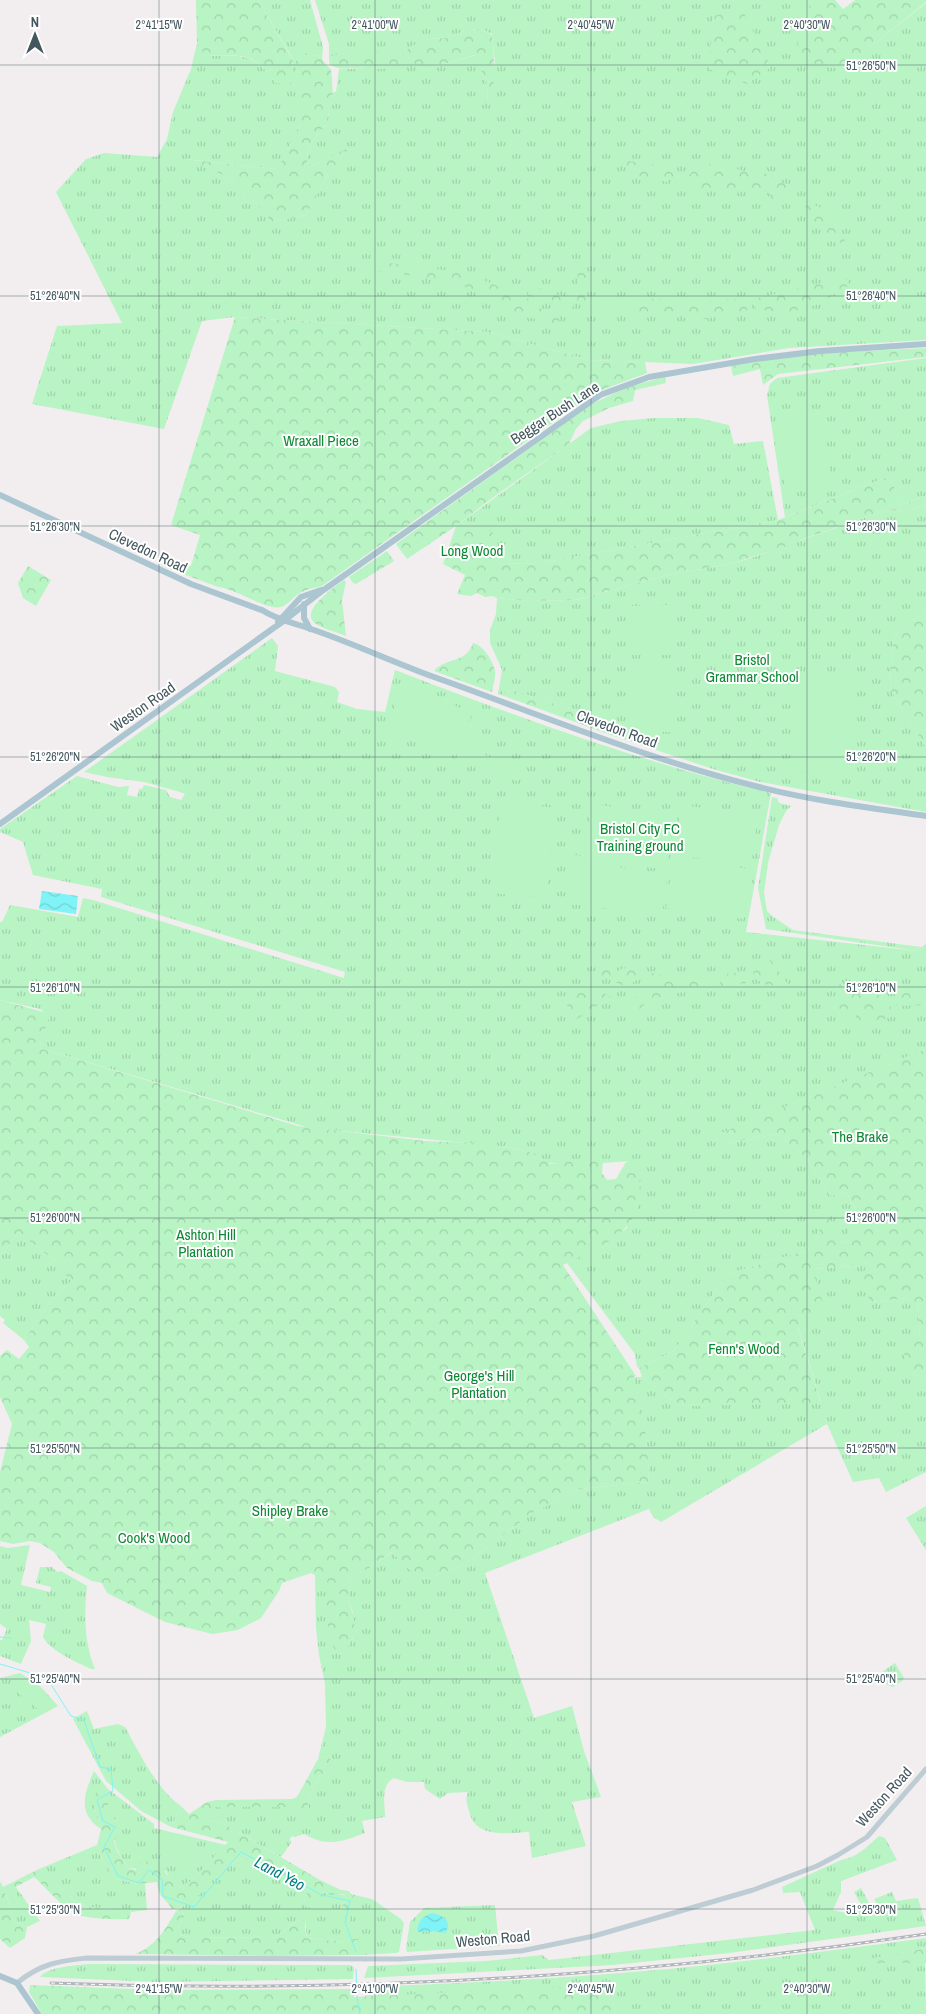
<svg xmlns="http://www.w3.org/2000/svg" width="926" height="2014" viewBox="0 0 926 2014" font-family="'Archivo Narrow',sans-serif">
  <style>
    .grass { fill: url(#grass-tufts) }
    .forest { fill: url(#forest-crowns) }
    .pitch { fill: #b8f4c4 }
    .water { fill: url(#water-waves) }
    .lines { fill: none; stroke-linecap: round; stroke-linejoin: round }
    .stream { stroke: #80f3f6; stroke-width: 1 }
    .minor { stroke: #bdcdd3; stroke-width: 5 }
    .major { stroke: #abc5d1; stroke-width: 6 }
    .rail-casing { stroke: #b0b6ba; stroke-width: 3 }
    .rail { stroke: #fff; stroke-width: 1; stroke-dasharray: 4; stroke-linecap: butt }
    .ticks { fill: none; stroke: #44575e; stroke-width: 1; stroke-opacity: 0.45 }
    .labels { text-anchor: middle; stroke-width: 4; stroke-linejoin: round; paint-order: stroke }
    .street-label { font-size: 15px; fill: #44575e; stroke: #fff }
    .park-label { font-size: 15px; fill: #0c8934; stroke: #fff }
    .water-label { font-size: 16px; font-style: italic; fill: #058184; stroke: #fff }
    .ticks-label { font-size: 12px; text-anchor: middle; fill: #44575e; stroke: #fff; stroke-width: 4; stroke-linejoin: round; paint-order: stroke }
  </style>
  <defs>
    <pattern id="grass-tufts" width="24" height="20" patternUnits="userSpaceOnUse" patternTransform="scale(1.25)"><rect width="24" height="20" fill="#b8f4c4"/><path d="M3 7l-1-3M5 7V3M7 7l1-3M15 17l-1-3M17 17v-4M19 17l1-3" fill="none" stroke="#9fd3ab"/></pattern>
    <pattern id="forest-crowns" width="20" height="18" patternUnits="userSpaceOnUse" patternTransform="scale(1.25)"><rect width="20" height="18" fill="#b8f4c4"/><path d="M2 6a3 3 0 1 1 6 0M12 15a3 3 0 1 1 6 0" fill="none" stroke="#9fd3ab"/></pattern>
    <pattern id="water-waves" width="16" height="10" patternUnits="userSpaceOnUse" patternTransform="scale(1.25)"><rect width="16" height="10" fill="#80f3f6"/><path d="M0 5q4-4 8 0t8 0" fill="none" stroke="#70d2d5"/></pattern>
  </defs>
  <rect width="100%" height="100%" fill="#f2eeef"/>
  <path class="grass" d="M258,0H310L323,47L322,60L319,56L301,55L296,69L301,76V122L278,169L185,159L226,176L259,207L272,222L306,215L327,176L349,148L312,166L307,163C306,146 317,134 329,122L328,108L333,100V92H336L339,69C348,70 354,68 363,68C369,67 376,69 382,69C398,69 410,60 424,70L476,55L487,84L488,104L493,102V73L495,62L492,34L481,29L468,30L445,38L429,39L416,44L400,54L334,55L329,60V44L315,0H814L796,22L842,69L926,3V340L789,348L693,364L645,362L589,360L488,332L235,317L202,321L164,429L32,404L57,326L122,323L56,192L86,159L104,153L157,157L167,139L173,112L191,69L197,43L205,56C241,56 254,51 275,83L294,61Z
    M926,358V496L900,505L890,476L785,517L767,395L770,384L777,378Z
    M654,418H698L729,425L734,444L763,441L778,520L541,563L499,564L493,561L497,553L456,526L591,428L621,421Z
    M926,504V614L914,619L896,635L892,647L890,681L892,691L900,707L926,747V812L760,782L713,769L608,734L588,719L592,716L512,690L501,695L498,694L502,670L490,643V630L496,614L497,598L527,601L576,600L667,575L730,564L751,558L886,510L906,511Z
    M272,638L278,646L275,671L335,687L339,692L337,702L357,709L385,712L395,670C518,717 643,763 771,793L746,932L918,951L766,929L758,888L772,797L777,798L779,803L791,806L786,811L779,825L768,863L764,893L767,911L772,916L793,930L921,947L924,946L926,943V952H923H926V1049L722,1133L727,1143L778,1134L808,1160L830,1196L846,1192L858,1214L849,1242L841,1243L828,1216L808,1250L727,1274L674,1351L639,1368L637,1367L635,1354L567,1263L604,1244L627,1228L630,1161L590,1164L548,1163L534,1153L509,1147L310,1128L40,1048L41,1040L49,1016L40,1009L0,1000V922H2L10,905L78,917L83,898L93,900L344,978L345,972L101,897L102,889L33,875L23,842L0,832V829L77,776L118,787L129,786L127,795L137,797L139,789H142L144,785L166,790L170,797L181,800L185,794L180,792L144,782L107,777L84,772Z
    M18,1232L64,1268L72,1280L48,1305L24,1340L3,1323L5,1320L0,1316V1258Z
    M860,1257L867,1263L870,1302L908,1298L917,1302L920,1337L907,1371L926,1379V1472L886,1492L879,1478L853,1482L827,1424L661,1522L653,1517L649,1509L485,1573L534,1718L572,1706L584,1751L601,1797L572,1802L586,1846L532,1858L529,1832C507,1833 475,1839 469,1811C467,1804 465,1798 468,1792L448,1793L440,1799L425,1789L424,1782H407L394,1778C380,1785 385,1804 385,1817L362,1821L365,1833C342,1842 326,1847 304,1834L295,1837L292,1836L290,1839L291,1843L281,1857L222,1823L209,1820V1817L215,1807H288L297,1810H309L308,1799L320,1775L330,1771L328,1756L318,1759L326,1727L325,1684L319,1655L316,1628L315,1575H328C328,1591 323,1651 342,1654L353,1638V1612L348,1600L351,1578L376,1564L392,1552L409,1569L426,1579L463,1565L531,1514L579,1489L649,1482C648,1445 644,1412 633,1377H642L680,1406L821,1402L798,1327L813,1269L852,1266Z
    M926,1506V1550L906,1518Z
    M30,1545L21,1585L50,1592L51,1587L36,1583L40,1567H52L57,1572L61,1571L87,1586C84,1615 84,1642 95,1669H91C75,1661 53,1653 43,1637L46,1624L29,1620L31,1641L21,1664L0,1656V1640H2L7,1629L0,1624V1546L8,1548Z
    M895,1663L904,1678L902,1681L893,1687L887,1685L882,1672Z
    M20,1673L41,1687L58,1706L0,1737V1678Z
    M87,1711L94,1729L118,1724L125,1727C139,1752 157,1790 181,1806L171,1827L141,1811L106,1781L73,1719Z
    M94,1771L108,1789L154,1824V1828L226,1845L191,1881L180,1887L171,1882L166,1871L128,1868C115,1847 113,1846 117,1821L93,1803L101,1829C77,1813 84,1794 94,1771Z
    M879,1836L885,1838L897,1860L841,1881V1892L833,1910L854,1915L862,1907L854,1892L861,1888L875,1914L882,1913L874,1899L892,1892L896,1901L918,1898L926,1926L729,1953L613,1965L364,1978L368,1966L486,1961L542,1955L549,1960L815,1930L800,1892L783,1893L782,1887L841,1860C856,1858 867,1847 879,1836Z
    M97,1845L103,1862L116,1879L137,1884L145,1883L147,1910L131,1912L128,1910L88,1907L75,1901L39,1869Z
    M247,1858L307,1889V1894L304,1902L315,1906L322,1892C330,1895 340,1893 346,1896L339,1916L350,1894L372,1899L401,1919L404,1923L399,1952L396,1953L362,1955V1948L344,1942L307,1938L305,1919L297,1921L274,1938L189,1937L178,1935V1928L185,1915L176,1911C199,1897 223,1861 247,1858Z
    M16,1887L40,1921L27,1927L12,1921V1911L5,1892Z
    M495,1905L499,1946L407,1952L406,1948L410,1922L424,1908Z
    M926,1938V1948L870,1959L872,1963L925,1961L926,2014H615L612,1993L365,1996L364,1987C454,1983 543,1980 633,1972C731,1964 828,1951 926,1938Z
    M89,1964L350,1965L354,1967L353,1979L158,1982L40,1977C47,1967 76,1965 89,1964Z"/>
  <path class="forest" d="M196,0H258L294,62L291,84L275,83C254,50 241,56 205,56L197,43Z
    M814,0H835L843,9L855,0H926V2L843,69L800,64L796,22Z
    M742,9L771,67L747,84L709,69L713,16Z
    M481,29L492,35C495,56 494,80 493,102L488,104L487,84L475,55L424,70C410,60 397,70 381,69C376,69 371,68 365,68C351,67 345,72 330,65L329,60L334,55L376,52L400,54L416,44L429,39L445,38L468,30Z
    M301,55L319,56L331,70L332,79L333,100L328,108L329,122C317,134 306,146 307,163L312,166L350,147L327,176L306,215L272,222L259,207L226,176L183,159L278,169L301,122V76L296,69V61Z
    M628,161L672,167L675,169L673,179H668L667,182L636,175L633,180L629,179V171L626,165Z
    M718,163L753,174H769L788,186L785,193L772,200L769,193H760L750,186C747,188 743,191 740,192C730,195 704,191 695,187C691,185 689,181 687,178C696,166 704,164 718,163Z
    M801,200L819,207L838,218V232L845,240L843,244C827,237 817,226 805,213L806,205Z
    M374,261L467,273L538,303L543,311L560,315L553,329L547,328L539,320L518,315L505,303L476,290L430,278L373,270Z
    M578,267L595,275L587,286L586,298L613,304V311L577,303Z
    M845,277L850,285L816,305L788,313L756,309L754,299Z
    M529,285L572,299L574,307L528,295Z
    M645,298L675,301L749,299L747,312L741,314L737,307L708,319L689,320L674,311C653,316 646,317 627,307Z
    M235,317L488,332L589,360L645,362L647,373L596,392L322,586C315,588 306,589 300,593C293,597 288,605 281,607C267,611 235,588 218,587L162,566L161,557L191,566L200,535L171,525Z
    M926,348V357L778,374L763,385L760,369L733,376L731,366L803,354Z
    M665,377L666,383L635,390L633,401L609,408L583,421L576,429L569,444L495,496L457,525C483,523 507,529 494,561L499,564L541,563L778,520L890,476L900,505L926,496V504L906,511L886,510L800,540L796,543L730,564L667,575L575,600L527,601L497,598L492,596L485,597L477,593L471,596L457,594L465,575L443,564L456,526L407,559L396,544L589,406C613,392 639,383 665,377Z
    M387,551L394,561L356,584L353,583L349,577Z
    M28,566L51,580L36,606L23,598L18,583Z
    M344,580L346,582L342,600L346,636C337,632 325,630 316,624C297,612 336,586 344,580Z
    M926,614V747L900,707L892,691L890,681L892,647L896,635L914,619Z
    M473,643C483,645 493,661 495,671C496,677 493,686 492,692L434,671C446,657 466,664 473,643Z
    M512,690L592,716L589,720L608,734L501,695Z
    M771,960L792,990L781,984L768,986L754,978L753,972Z
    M609,967L616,972L623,968L679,978L708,976L712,990L676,993L650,1000L632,1015L624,1006L652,984L648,976H642L627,987L596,974Z
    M742,972L746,983L721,986L718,975Z
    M839,984L884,997L896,1015L880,1021L868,1016L859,1031L854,1009H837Z
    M589,986L611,997L568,1025L567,993Z
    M926,988V1005L896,1006L895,994L916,992Z
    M0,1000L47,1013L50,1016L41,1040L40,1048L298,1126L425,1141L477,1143L509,1147L534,1153L550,1164L603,1158L602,1173L607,1180L616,1179L626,1162L630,1161C639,1173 644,1189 639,1205C628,1239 592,1250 563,1265L636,1376L633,1377C645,1412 648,1446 649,1482L579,1489L531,1514L463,1565L426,1579L409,1569L391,1552L376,1564L351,1578L348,1600L354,1617V1635L345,1653L342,1654C322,1650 328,1591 327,1575H315L311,1573L282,1583L279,1591L261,1618L238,1630L212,1634L165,1622L107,1593L102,1583L92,1581L67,1568L54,1552L40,1543L30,1541L13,1544L0,1541V1472L12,1424L0,1397V1356L7,1350L19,1359L29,1347L24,1340L48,1305L72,1280L62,1272L64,1268L18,1232L0,1258Z
    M926,1049V1379L907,1371L905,1362L904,1349L920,1337L917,1303L908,1298L870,1302L862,1278L867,1263L860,1258L852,1266L813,1269L825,1310L798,1328L821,1403L680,1406L642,1377L639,1368L674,1351L727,1274L808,1250L828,1215L841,1243L849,1242L847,1225L858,1214L846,1192L830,1196L808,1160L778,1134L727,1143L721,1133Z
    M328,1756L332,1764L330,1771L320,1775L308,1799L309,1810L307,1815L302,1816L297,1810L288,1807H215L209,1820L222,1823L320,1880L341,1890L349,1891L354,1899L350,1922L339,1921V1916L346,1896L343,1894L331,1895L323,1892L315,1906L307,1908L304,1902L307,1894L306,1889L247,1858C215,1862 202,1908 172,1909C165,1897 159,1900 157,1882L138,1884L116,1879L103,1862L97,1845L101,1829L93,1803L96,1792H108L112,1797L105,1810L117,1821L122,1830L114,1841L117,1851L128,1868L136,1870L142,1861C171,1865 161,1876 180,1887L191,1881L228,1842L171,1827L181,1806L189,1814L207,1802L216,1800L292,1799L297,1797L318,1759Z
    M39,1869L75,1901L88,1907L128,1910L131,1912L129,1919C117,1920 91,1919 79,1915C64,1911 46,1887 34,1877L5,1893L12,1911V1921L27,1927L25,1938L10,1948L0,1939V1881L3,1887Z
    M176,1911L185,1915L178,1928V1935L189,1937L274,1938L297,1921L305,1919V1929L307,1938L344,1942L349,1939H358L362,1949V1955L271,1956L135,1954C156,1946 165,1930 176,1911Z
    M926,1948V1963H872L869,1959Z
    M30,1985L158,1990L353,1989L354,1997L603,1985L612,1993L615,2014H42L29,1992Z"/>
  <path class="pitch" d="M821,409L831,484L785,490L776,415Z
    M671,605L672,655H632L631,606Z
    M674,658L675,732H628V659Z
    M795,676L852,677V712H854V732H851V771C838,771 828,774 815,774L812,771H795Z
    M402,687L472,712L456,756L386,731Z
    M475,708L487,712L474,751L522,769L517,781L456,759Z
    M501,801L555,808L546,898L490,893Z
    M592,804L674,815L667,870L584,858Z
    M681,805L758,815L751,866L674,855Z
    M568,854L582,856V862L668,874L662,915L570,904L568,902Z
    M673,858L750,869L743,919L666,908Z
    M19,1674L51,1702L42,1713L9,1685Z
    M168,1834L200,1864L188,1878L155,1848Z"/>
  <path class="water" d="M42,891L78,896L76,914L39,909Z
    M433,1913C444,1916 453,1922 445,1933L433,1931L418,1932C416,1922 424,1915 433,1913Z"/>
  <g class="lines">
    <path class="stream" d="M0,1637L11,1638
      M0,1664L47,1678L71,1716L84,1720L100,1767L111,1769L113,1791L97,1800L103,1821L115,1827L104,1847L118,1876L139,1883L149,1870L162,1879L163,1896L194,1907L241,1852L322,1895L350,1901L345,1922L356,1952
      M356,1969L357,1998L360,2014"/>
    <path class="minor" d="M17,1983C40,1964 58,1961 87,1958L401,1959L521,1951L594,1936L753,1890L817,1866L838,1855L867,1837L926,1769"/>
    <path class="major" d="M0,495L191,584L264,611
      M304,604V618L310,629
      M262,610C277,620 294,623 311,629C352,643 393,662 434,677C541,715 649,760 759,787C814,801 870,808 926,816
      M278,622L301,597L321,590
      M0,824L275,627C279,626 317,594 325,589L600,395L649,377L755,359L820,351L926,344
      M0,1976L17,1983L38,2014"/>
    <g class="rail-casing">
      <path id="rail" d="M51,1983C343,1994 636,1977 926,1934"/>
    </g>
    <use href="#rail" class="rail"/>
  </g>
  <path class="ticks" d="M159,0V2014M375,0V2014M591,0V2014M807,0V2014M0,65H926M0,296H926M0,526H926M0,757H926M0,987H926M0,1218H926M0,1448H926M0,1679H926M0,1909H926"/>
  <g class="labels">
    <g class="street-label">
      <text transform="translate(555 413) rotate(-33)" y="5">Beggar Bush Lane</text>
      <text transform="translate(148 551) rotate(25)" y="5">Clevedon Road</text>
      <text transform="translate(143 707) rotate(-35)" y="5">Weston Road</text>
      <text transform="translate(617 729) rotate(20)" y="5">Clevedon Road</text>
      <text transform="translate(884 1797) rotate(-48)" y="5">Weston Road</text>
      <text transform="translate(493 1939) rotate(-5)" y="5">Weston Road</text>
    </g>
    <g class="park-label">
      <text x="321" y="446">Wraxall Piece</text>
      <text x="472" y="556">Long Wood</text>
      <text x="752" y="665">Bristol<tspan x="752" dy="17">Grammar School</tspan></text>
      <text x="640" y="834">Bristol City FC<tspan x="640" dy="17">Training ground</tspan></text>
      <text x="860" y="1142">The Brake</text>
      <text x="206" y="1240">Ashton Hill<tspan x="206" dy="17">Plantation</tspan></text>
      <text x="744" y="1354">Fenn's Wood</text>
      <text x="479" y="1381">George's Hill<tspan x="479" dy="17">Plantation</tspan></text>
      <text x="290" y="1516">Shipley Brake</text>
      <text x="154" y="1543">Cook's Wood</text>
    </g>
    <g class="water-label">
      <text transform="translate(280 1873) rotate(28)" y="6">Land Yeo</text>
    </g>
  </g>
  <g class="ticks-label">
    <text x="159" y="29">2°41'15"W</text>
    <text x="375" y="29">2°41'00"W</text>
    <text x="591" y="29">2°40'45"W</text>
    <text x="807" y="29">2°40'30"W</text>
    <text x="871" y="70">51°26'50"N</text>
    <text x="55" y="300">51°26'40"N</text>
    <text x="871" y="300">51°26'40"N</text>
    <text x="55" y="531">51°26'30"N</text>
    <text x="871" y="531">51°26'30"N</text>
    <text x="55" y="761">51°26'20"N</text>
    <text x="871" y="761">51°26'20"N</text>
    <text x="55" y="992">51°26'10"N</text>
    <text x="871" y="992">51°26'10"N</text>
    <text x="55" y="1222">51°26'00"N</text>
    <text x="871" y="1222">51°26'00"N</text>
    <text x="55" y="1453">51°25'50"N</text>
    <text x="871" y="1453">51°25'50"N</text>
    <text x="55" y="1683">51°25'40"N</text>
    <text x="871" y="1683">51°25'40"N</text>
    <text x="55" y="1914">51°25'30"N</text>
    <text x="871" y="1914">51°25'30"N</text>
    <text x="159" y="1993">2°41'15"W</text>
    <text x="375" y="1993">2°41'00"W</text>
    <text x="591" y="1993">2°40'45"W</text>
    <text x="807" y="1993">2°40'30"W</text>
  </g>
  <g transform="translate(35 35)" stroke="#ffffff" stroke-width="4" paint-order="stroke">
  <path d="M0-4L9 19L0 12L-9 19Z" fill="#44575e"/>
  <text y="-8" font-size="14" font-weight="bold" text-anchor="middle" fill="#44575e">N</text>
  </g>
</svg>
